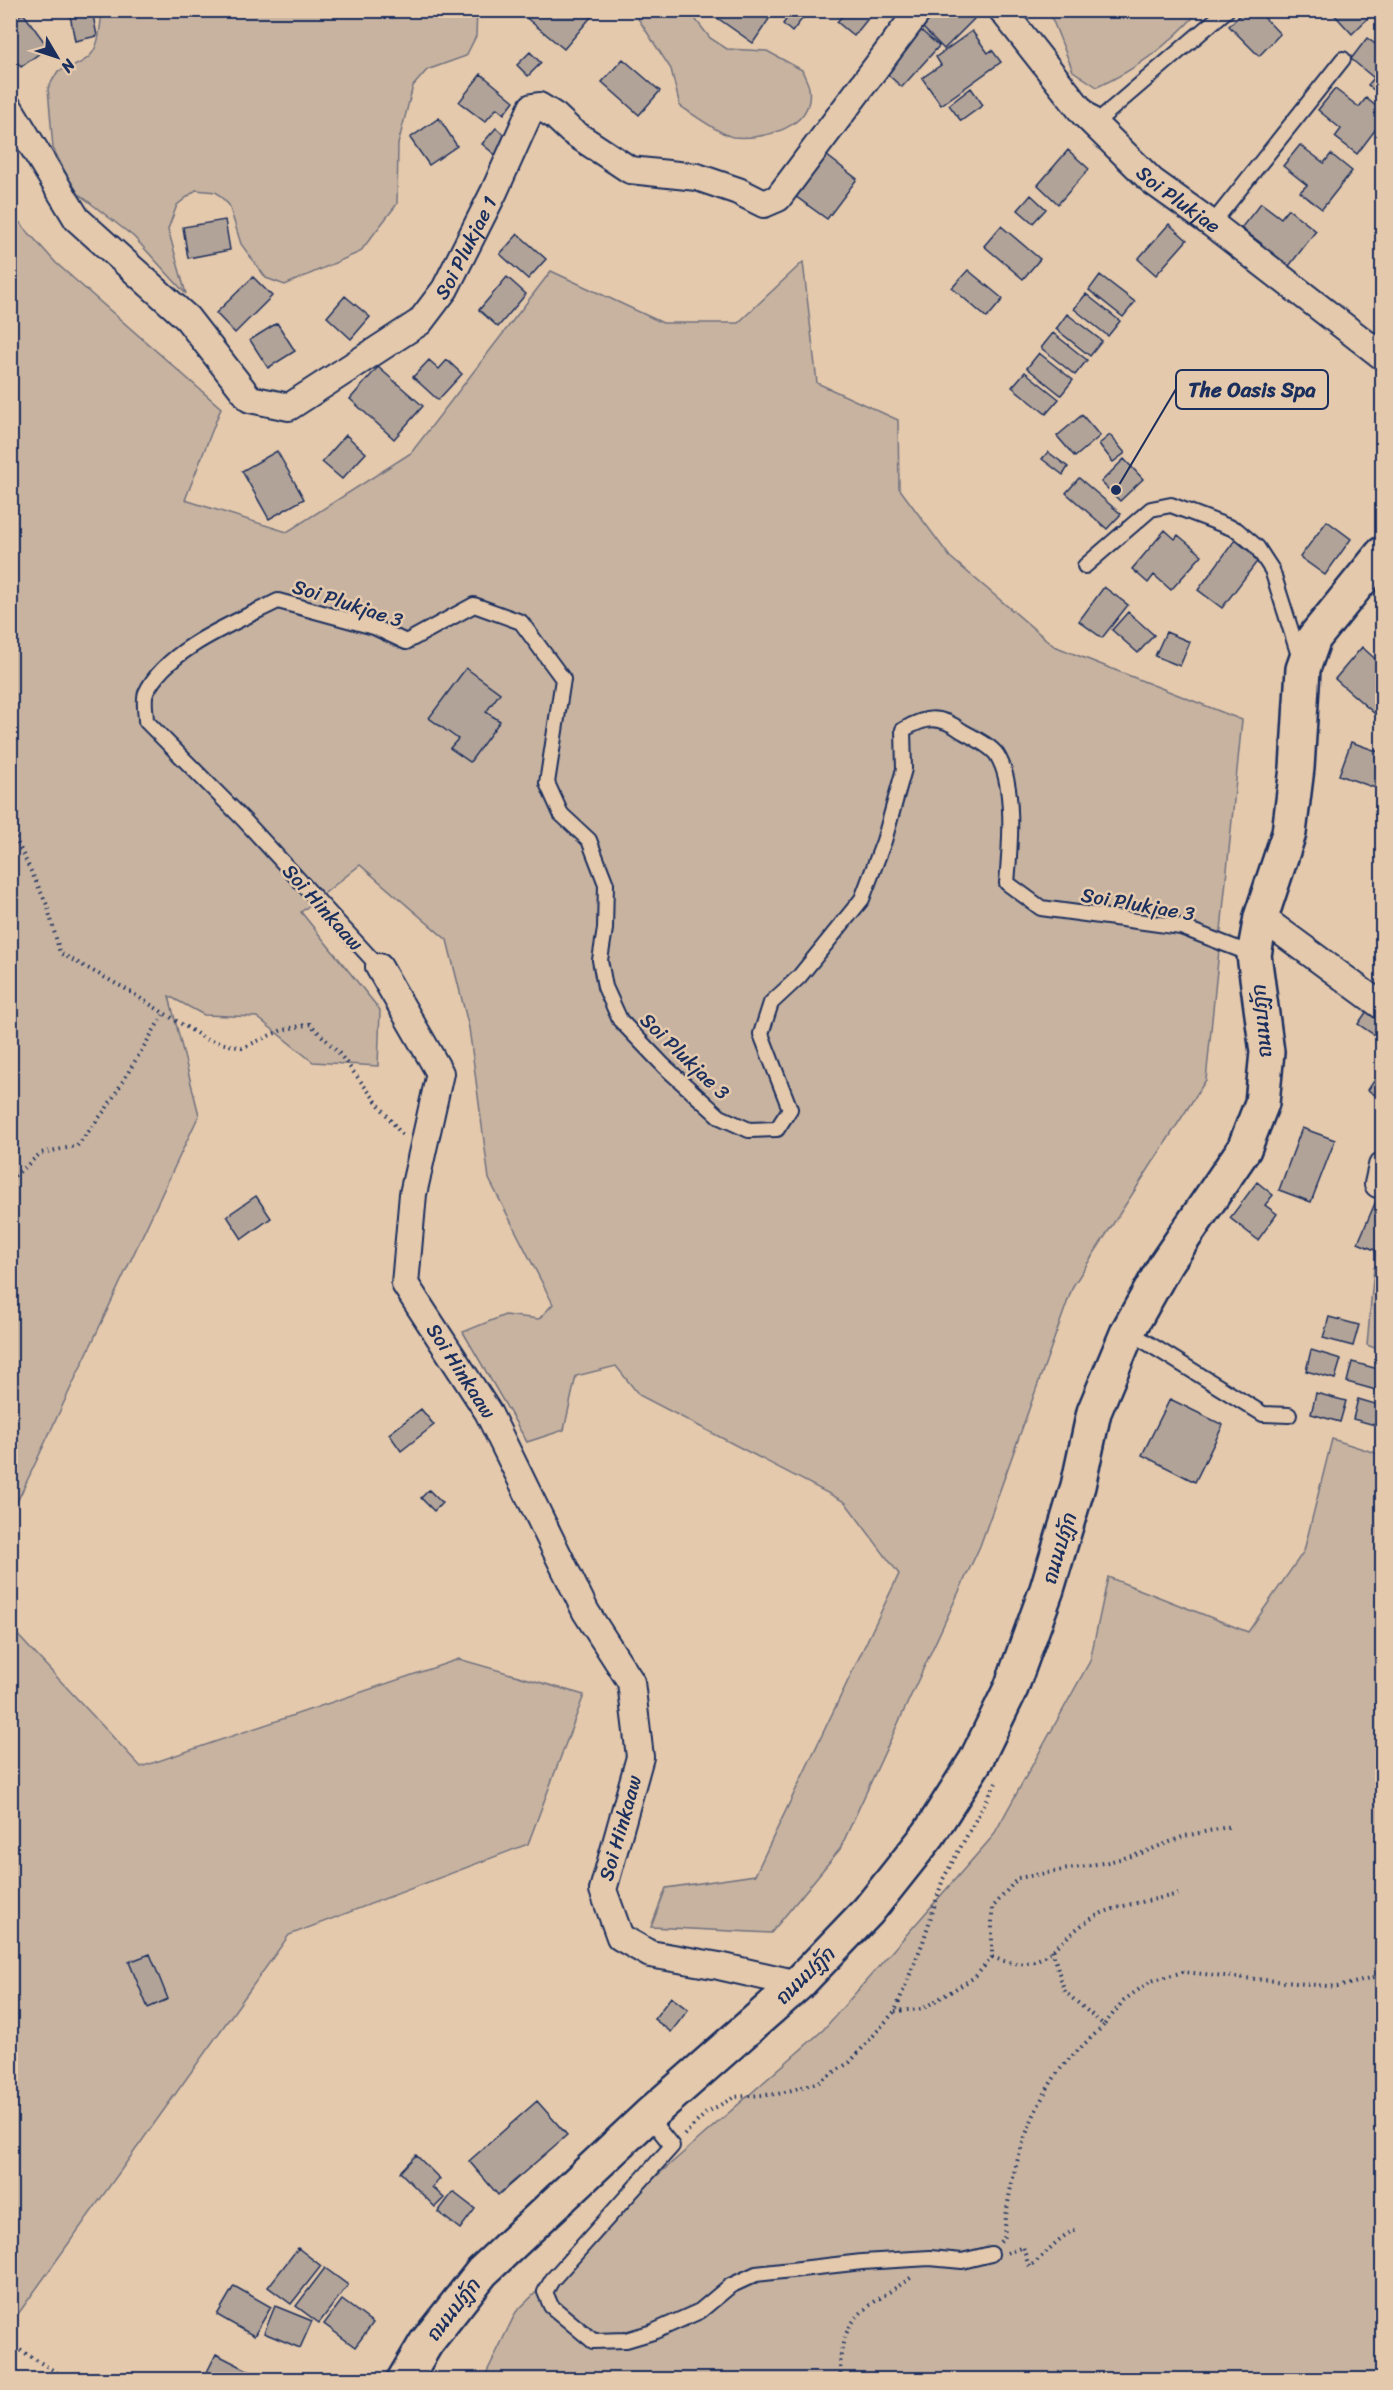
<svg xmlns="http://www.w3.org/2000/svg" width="1393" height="2390" viewBox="0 0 1393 2390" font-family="Sriracha,'Playpen Sans Thai',sans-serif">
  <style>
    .green { fill: #c7b3a0; stroke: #71717f; stroke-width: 1.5 }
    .building { fill: #b2a398; stroke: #1b2f5e; stroke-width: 1.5 }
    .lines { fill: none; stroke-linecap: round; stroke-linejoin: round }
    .lane-casing { stroke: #1b2f5e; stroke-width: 18 }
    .street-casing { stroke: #1b2f5e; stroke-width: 30 }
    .secondary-casing { stroke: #1b2f5e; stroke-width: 38 }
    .path { stroke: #1b2f5e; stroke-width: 4; stroke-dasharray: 1.5 4.5; stroke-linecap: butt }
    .lane { stroke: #e4c9ac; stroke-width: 14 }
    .street { stroke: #e4c9ac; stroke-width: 26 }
    .secondary { stroke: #e4c9ac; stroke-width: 33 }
    .labels { text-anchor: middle; stroke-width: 5; stroke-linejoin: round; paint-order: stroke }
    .street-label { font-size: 20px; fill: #1b2f5e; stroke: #e4c9ac }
    .leader { fill: none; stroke: #1b2f5e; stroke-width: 2 }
    .callout-dot { fill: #1b2f5e; stroke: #e4c9ac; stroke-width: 2 }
    .callout { fill: #e4c9ac; stroke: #1b2f5e; stroke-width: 2 }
    .callout-label { font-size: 21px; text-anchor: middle; font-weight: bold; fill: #1b2f5e }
  </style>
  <rect width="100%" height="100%" fill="#e4c9ac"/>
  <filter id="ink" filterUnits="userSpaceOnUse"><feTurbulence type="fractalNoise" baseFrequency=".0167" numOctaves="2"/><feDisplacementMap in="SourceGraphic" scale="12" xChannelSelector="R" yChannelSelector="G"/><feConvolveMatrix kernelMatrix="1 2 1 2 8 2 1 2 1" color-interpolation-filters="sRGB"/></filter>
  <g filter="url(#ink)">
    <path class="green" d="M102,11H477L476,36L466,56L427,70L413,86L398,144L397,204L360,252L285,285L266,278L241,244L229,205L216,192L196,190L177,205L168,229L186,294L134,237L75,191L53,148L48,88L58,71C98,61 98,48 102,11Z
      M636,11H689L710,38L727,49L767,51L802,70C804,76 808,82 809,88C815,128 763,140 733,137C721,135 693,114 680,106L671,69L637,17Z
      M1049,11H1199C1170,44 1138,69 1097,87L1073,71Z
      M11,213L56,263L221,408L185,500L287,532L411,453L551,271L663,323H738L803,262L817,383L898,420L899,488L950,557L1054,646L1242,720L1206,1080L1073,1286L980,1546L840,1849L771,1933L651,1927L666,1888L755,1875L899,1574L845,1502L639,1395L616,1366L576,1376L564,1430L527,1442L463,1332L505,1315L539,1319L553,1304L489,1179L469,1028L447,940L360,865L301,912L380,1010L378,1066L313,1062L257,1017L204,1015L169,996L199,1115L11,1515Z
      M1382,1267V1351L1367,1345L1374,1268Z
      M1332,1439L1382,1455V2379L483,2380L516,2312L635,2195L823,2030L993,1836L1090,1661L1108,1577L1248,1632L1304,1551Z
      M11,1628L141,1767L459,1659L584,1695L528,1844L289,1935L11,2324Z"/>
    <path class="building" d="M69,10H92L97,36L75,41Z
      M529,10H597L564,49L524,16Z
      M706,10H756L769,19L753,43Z
      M793,10H809L792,32L783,24Z
      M847,10H875L854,36L837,22Z
      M926,10H965L974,19L944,49L916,21Z
      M1245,10H1257L1280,34L1259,56L1229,26Z
      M1330,10H1376L1352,34Z
      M23,13L48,47L21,67L10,53V23Z
      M917,27L939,46L902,87L880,68Z
      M972,31L988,53L992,50L1001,62L941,105L922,78L941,65L936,57Z
      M1367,38L1382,49V97L1368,85L1374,78L1351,59Z
      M530,52L541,63L528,76L517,65Z
      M623,59L660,91L639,115L602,82Z
      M481,74L514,101L504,114L497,108L485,122L459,102Z
      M971,88L983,105L961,121L949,105Z
      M1335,89L1359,107L1366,98L1382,111V121L1357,154L1335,137L1341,129L1318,110Z
      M439,118L457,146L429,165L410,138Z
      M496,128L512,141L498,157L482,144Z
      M1300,145L1324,163L1331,154L1352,171L1322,209L1300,192L1307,185L1283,166Z
      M1068,150L1089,169L1058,204L1038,185Z
      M826,155L857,179L827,219L795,196Z
      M1031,195L1046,209L1033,223L1018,210Z
      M1261,203L1281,218L1288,209L1316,231L1286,270L1258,249L1262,244L1241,228Z
      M225,220L230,250L188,258L183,227Z
      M1169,224L1187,240L1156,275L1138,259Z
      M1001,226L1040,259L1023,279L984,246Z
      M518,234L546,259L528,279L500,254Z
      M968,270L1003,299L987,318L952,288Z
      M1100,275L1135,302L1123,317L1089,290Z
      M253,277L272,296L235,333L216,313Z
      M507,277L526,294L498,327L479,310Z
      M1086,294L1120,321L1108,336L1074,309Z
      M345,296L370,317L351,339L327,317Z
      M1067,314L1102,341L1090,356L1056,329Z
      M277,323L295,351L268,368L250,340Z
      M1053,333L1087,360L1075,375L1041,348Z
      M1039,353L1073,380L1061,395L1027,368Z
      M429,360L439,369L447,360L462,374L438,400L413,377Z
      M378,367L423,406L394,439L350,399Z
      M1025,372L1059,399L1046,414L1012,387Z
      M1082,415L1100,436L1075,457L1057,436Z
      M346,435L366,453L342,479L322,462Z
      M1110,435L1125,453L1113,462L1099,444Z
      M277,451L304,499L269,519L242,471Z
      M1048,452L1068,467L1063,475L1042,459Z
      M1124,459L1143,479L1120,501L1101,482Z
      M1079,478L1121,514L1107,529L1066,493Z
      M1327,521L1351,539L1325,575L1300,557Z
      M1165,530L1175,539L1178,535L1202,555L1171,590L1154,575L1148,583L1132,569Z
      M1235,540L1259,559L1222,608L1198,590Z
      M1104,587L1128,605L1102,638L1079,621Z
      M1128,612L1154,635L1138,653L1112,630Z
      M1166,632L1190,642L1180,666L1155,656Z
      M1362,647L1382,665V720L1335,679Z
      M466,668L500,693L486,712L500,721L470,762L450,748L458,739L429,718Z
      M1351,742L1382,753L1381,790L1339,775Z
      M1369,1008L1382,1017V1040L1358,1024Z
      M1382,1069V1100L1368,1090Z
      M1302,1128L1335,1140L1311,1202L1279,1190Z
      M1257,1182L1273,1195L1265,1205L1277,1214L1258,1240L1230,1218Z
      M1379,1194L1382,1195V1253L1358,1243Z
      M256,1196L271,1218L242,1239L227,1216Z
      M1329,1317L1359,1325L1353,1346L1323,1338Z
      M1311,1350L1341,1359L1335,1379L1306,1371Z
      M1352,1362L1382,1370L1376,1390L1347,1382Z
      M1316,1393L1346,1401L1340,1422L1311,1414Z
      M1170,1399L1223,1425L1195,1482L1142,1455Z
      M1358,1399L1382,1406V1427L1353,1419Z
      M421,1409L434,1425L401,1451L389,1434Z
      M429,1490L442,1503L434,1511L421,1498Z
      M150,1954L168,1999L148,2008L129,1962Z
      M671,1997L688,2010L671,2032L654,2019Z
      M537,2101L567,2135L498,2195L469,2161Z
      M416,2155L440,2179L432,2187L444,2198L435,2207L400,2172Z
      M453,2192L475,2209L460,2229L438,2212Z
      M298,2248L321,2266L291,2304L268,2287Z
      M325,2268L348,2285L319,2323L296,2306Z
      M234,2286L271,2307L254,2336L217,2315Z
      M342,2300L373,2323L355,2347L324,2324Z
      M275,2306L312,2321L300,2348L264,2333Z
      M216,2354L267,2380H203Z"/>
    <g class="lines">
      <g class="lane-casing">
        <path id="lane" d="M1094,124L1227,10
          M1212,224L1343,59
          M1085,566L1151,509L1171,505L1237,530L1257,547L1272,570L1300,659
          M379,967L244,820L146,721C146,713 143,700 146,693C166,649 236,622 278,601L374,627L406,642L474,605L521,622L563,679L547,783L561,814L589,840L606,884L605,929L600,960L605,987L620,1020L664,1066L720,1117L749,1130L777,1129L790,1109L761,1034L771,1003L799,977L862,899L884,841L904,769L903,730C926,716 940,715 962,731C972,737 990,745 997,755C1016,785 1010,848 1007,883L1041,908L1181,927L1254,955
          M1128,1331L1263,1414L1289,1415
          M648,2116L672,2146L552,2280L545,2292L551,2306L593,2341L626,2340L653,2332L700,2311L730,2286L756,2274L862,2262L930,2258L962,2261L991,2254"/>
      </g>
      <g class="street-casing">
        <g id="street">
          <path id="s1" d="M1002,10L1083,113L1152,181L1212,224L1382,356"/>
          <path id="s2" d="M10,109L77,219L187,318L250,399L289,407L420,322L445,289L494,192L532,107L539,106L555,116L571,131L630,170L697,177L738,191L764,204L778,198L919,10"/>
          <path d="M1261,917L1382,1006"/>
          <path id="s3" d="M379,967L440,1073L413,1194L405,1284L488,1412L586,1612L631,1682L640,1757L603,1890L620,1937L650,1954L719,1966L798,1984"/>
          <path d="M1378,1184L1382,1166"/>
        </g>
      </g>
      <g class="secondary-casing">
        <path id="secondary" d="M404,2380L426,2343L482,2272L648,2116L798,1984L868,1911L929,1834L976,1760L1011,1688L1047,1589L1078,1486L1094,1412L1128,1331L1165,1265L1244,1149L1262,1103L1267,1052L1254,955L1261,917L1289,833L1297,768L1303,669L1314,638L1382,554"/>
      </g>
      <path class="path" d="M10,827L47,905L60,953L124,988L207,1040L242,1048L282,1030L310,1024L338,1052L403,1136
        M10,1180L41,1153L77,1146L106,1109L163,1015
        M1052,1950L1065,1992L1104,2025L1124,2000L1151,1981L1183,1972L1337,1987L1382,1976
        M992,1957C1048,1979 1053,1938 1098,1915C1117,1905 1156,1900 1178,1894
        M895,2011L922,2009L975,1977L992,1957V1908L1018,1878L1108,1862L1139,1854L1185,1836L1232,1826
        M684,2135L706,2113L734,2097L778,2094L819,2082L850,2062L895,2011L923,1942L943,1879L996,1783
        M1000,2242L1004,2238C1008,2182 1024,2123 1056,2075C1068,2057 1089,2041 1104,2025
        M1007,2253L1023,2247L1029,2267C1048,2253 1056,2238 1077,2229
        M10,2344L69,2380
        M841,2380C835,2316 869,2307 912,2277"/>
      <use href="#lane" class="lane"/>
      <use href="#street" class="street"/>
      <use href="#secondary" class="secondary"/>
    </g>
  </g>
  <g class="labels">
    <g class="street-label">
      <text dy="7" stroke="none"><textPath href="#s1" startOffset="260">Soi Plukjae</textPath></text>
      <text dy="7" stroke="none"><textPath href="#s2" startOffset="663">Soi Plukjae 1</textPath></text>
      <text transform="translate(348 603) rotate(18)" y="7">Soi Plukjae 3</text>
      <text transform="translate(1138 904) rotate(10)" y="7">Soi Plukjae 3</text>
      <text transform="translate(323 907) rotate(48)" y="7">Soi Hinkaaw</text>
      <text transform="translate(1261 1021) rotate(-95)" y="7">ถนนปฏัก</text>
      <text transform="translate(685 1056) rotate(44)" y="7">Soi Plukjae 3</text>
      <text dy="7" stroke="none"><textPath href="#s3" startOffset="440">Soi Hinkaaw</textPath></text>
      <text transform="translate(1059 1548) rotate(-73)" y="7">ถนนปฏัก</text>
      <text transform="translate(620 1828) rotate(-74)" y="7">Soi Hinkaaw</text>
      <text transform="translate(805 1975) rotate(-44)" y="7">ถนนปฏัก</text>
      <text transform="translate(453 2309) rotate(-52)" y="7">ถนนปฏัก</text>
    </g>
  </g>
  <path class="leader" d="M1116 490L1176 389"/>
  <circle class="callout-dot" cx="1116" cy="490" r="6"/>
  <rect class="callout" x="1176" y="370" width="152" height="39" rx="6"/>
  <g class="callout-label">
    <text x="1252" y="397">The Oasis Spa</text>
  </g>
  <rect width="1393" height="2390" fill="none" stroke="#e4c9ac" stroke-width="36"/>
  <rect x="18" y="18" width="1357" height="2354" fill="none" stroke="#1b2f5e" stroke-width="2" filter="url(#ink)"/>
  <g transform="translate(57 57) rotate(129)" stroke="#e4c9ac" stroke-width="4.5" paint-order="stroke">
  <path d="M0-4.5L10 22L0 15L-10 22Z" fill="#1b2f5e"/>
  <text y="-9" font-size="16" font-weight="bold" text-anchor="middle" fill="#1b2f5e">N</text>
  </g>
</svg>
